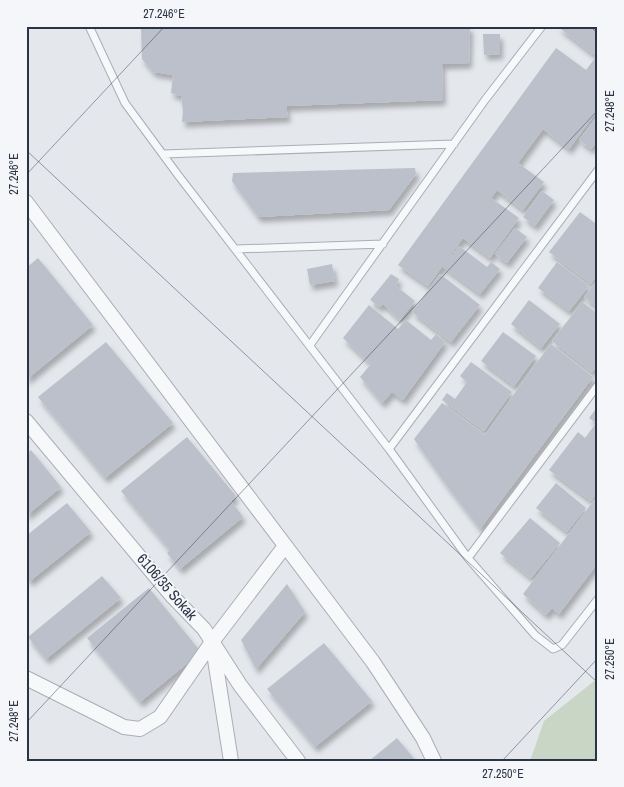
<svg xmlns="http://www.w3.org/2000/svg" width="624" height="787" viewBox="0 0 624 787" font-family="'Archivo Narrow',sans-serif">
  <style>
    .green { fill: #c9d6c5 }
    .building { fill: #bbc0ca; filter: url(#shadow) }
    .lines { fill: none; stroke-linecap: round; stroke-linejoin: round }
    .lane-casing { stroke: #a9aeb7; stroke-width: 9 }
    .street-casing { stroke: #a9aeb7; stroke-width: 16 }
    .lane { stroke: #f7f8fa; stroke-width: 7 }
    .street { stroke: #f7f8fa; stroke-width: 14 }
    .ticks { fill: none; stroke: #2b3445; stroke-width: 1; stroke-opacity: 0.45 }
    .labels { text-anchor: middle; stroke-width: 4; stroke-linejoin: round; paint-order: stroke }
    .street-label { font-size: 15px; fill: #2b3445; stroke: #f4f6f9 }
    .neatline { fill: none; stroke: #2b3445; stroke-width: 2 }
    .ticks-label { font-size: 12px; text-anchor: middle; fill: #2b3445 }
  </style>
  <defs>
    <filter id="shadow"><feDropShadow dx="3" dy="5.5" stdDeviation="2.5" flood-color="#0004"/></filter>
  </defs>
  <rect width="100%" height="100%" fill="#e4e7ec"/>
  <path class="green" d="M598,678V761H530L544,721Z"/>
  <path class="building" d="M230,26H470L469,63L442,64L443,100L286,106L288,117L182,122L183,111L181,96L171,93L173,75L153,72L142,59L141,29Z
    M557,26H598V51L594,55Z
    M483,34H500V54L484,55Z
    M556,48L586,70L598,54V110L569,149L543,129L518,163L544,182L523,210L497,190L491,198L519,218L490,258L463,238L428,286L398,265Z
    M598,115V140L591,149L579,140Z
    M415,168L416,174L389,210L258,217L232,181L233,173Z
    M542,191L554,200L535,226L523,217Z
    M580,212L595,223L598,220V274L591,284L549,252Z
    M515,228L527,237L507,263L495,254Z
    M459,246L487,267L491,262L500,269L480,294L443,267Z
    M38,258L93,325L26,380V268Z
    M557,262L589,286L569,311L538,288Z
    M332,264L335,281L310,285L307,269Z
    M391,274L399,279L396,286L415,301L400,320L383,304L380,307L370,300Z
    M440,274L480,305L451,342L412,312Z
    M598,279V308L584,297Z
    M529,300L560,324L541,348L511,324Z
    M582,302L598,314V365L592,372L552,341Z
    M369,305L398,329L406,320L431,340L436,334L445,342L403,400L392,392L382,403L360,377L371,364L343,338Z
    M503,332L536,356L514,386L481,361Z
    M106,342L173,423L105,478L38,397Z
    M551,344L593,377L480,529L447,486L414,439L442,403L485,435L531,370Z
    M471,362L512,392L484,431L442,400L447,393L455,399L467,382L460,376Z
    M598,406V491L591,501L549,470L578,432L585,438L596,423L589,418Z
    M187,437L236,496L231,501L243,517L180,569L167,553L170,550L121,491Z
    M31,450L61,487L26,516V454Z
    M556,483L586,508L567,532L536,508Z
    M598,495V563L559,614L552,608L546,615L523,594Z
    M67,503L91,532L30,581L26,577V536Z
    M530,518L560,543L531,578L500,553Z
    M102,576L121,598L46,659L28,637Z
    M287,584L305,612L256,669L241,640Z
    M149,588L201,652L140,702L87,638Z
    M324,643L372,701L315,747L267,689Z
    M397,738L416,761H369Z"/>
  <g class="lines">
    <g class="lane-casing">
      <path id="lane" d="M89,26L125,103L178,175L389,449L468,558L535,635L553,649L562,645L598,599
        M163,154L454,144
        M236,249L383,244
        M310,345L485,100L542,26
        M389,449L598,170
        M468,558L598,385"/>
    </g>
    <g class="street-casing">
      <path id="street" d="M26,202L373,662L423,738L434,761
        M26,421L173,597L204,629L240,685L298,761
        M213,647L231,761
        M26,678L124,727L140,729L160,717L212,642L285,546"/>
    </g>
    <use href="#lane" class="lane"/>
    <use href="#street" class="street"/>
  </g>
  <path class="ticks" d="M590,26L598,34M26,150L598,683M26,175L165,26M26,723L598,110M502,761L598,658"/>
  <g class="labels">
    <g class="street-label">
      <text transform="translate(167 587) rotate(49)" y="5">6106/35 Sokak</text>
    </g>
  </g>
  <rect width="624" height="787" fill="none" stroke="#f4f6f9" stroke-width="55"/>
  <rect x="28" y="28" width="568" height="732" class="neatline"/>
  <g class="ticks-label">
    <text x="164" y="18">27.246°E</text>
    <text transform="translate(610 111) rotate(-90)" y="4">27.248°E</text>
    <text transform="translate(14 174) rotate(-90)" y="4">27.246°E</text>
    <text transform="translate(610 659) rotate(-90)" y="4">27.250°E</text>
    <text transform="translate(14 721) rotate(-90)" y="4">27.248°E</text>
    <text x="503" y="778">27.250°E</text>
  </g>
</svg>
